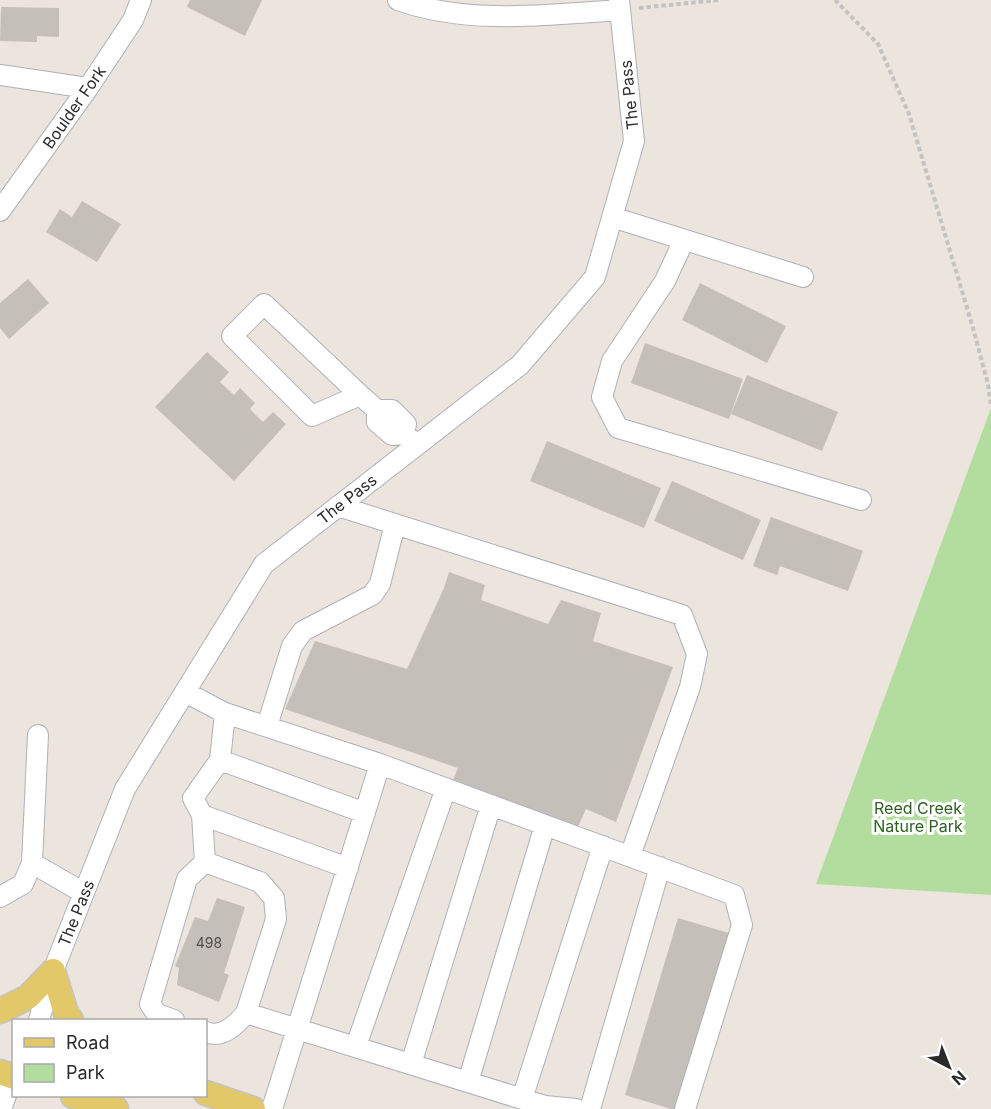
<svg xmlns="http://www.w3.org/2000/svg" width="991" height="1109" viewBox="0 0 991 1109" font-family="Inter,sans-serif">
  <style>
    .green { fill: #b3dc9f }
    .building { fill: #c4bfb9 }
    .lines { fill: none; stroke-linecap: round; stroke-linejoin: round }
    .minor-casing { stroke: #aeb0ba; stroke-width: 22 }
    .major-casing { stroke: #c3c3c3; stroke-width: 27 }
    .path { stroke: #c3c3c3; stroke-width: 4; stroke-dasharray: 4.5 3; stroke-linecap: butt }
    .minor { stroke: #fff; stroke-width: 20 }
    .major { stroke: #e3c86a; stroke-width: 24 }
    .labels { text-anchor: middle; stroke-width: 6; stroke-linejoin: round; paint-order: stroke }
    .number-label { font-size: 14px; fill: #504f4e }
    .street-label { font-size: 16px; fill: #2a2a2a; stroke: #fff }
    .park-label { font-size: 16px; fill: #2e6121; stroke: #fff }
  </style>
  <rect width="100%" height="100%" fill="#ebe5de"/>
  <path class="green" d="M991,408V895L816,884Z"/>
  <path class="building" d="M190,0H262L245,36L187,7Z
    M1,7L59,8V37L37,36V42L0,41Z
    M82,201L121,224L97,262L46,232L60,209L72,217Z
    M28,279L49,303L9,339L0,328V303Z
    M700,283L786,326L767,363L682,320Z
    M645,343L743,379L729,419L631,383Z
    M207,352L229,372L220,382L234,395L240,388L255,403L250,409L263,422L273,412L286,424L234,481L155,407Z
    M747,375L838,412L822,451L731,414Z
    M547,441L661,488L644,528L530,481Z
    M672,481L761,520L743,560L654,521Z
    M771,517L863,551L848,591L780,566L777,575L753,566Z
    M449,572L485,585L481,600L548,624L561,600L601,613L593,641L673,667L616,822L586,809L577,829L451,785L458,768L285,709L315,641L407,669L444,588Z
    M217,898L245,907L224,973L229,975L219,1002L177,985L179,968L175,966L195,917L208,921Z
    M678,918L732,934L679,1109H671L625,1095Z"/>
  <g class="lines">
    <g class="minor-casing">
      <path id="minor" d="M398,0C467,25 548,15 620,10
        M0,75L88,88
        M0,211L88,88L133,20L141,0
        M612,217L803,277
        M684,240L665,281L612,361L602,397L618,428L861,500
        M360,395L312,416L232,336L264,304L360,395L377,410H392L406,424L404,434
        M377,410V422L392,435L404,434L414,442
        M338,506L682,615L697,654L690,687L630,856
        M185,692L225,713L380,764L734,895L742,925L685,1109
        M225,713L220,760L193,798L202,815L348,868
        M267,726L292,646L303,631L372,595L380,584L395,524
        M220,760L365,813
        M205,862L260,882L274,898L276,919L246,1013
        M32,863L84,893
        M0,897L23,884L32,863L38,735
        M39,1020L53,971L125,789L264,564L520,365L595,277L634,141L619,0
        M174,1020L157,1014L150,1004L187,879L205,862L202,815
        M206,1032C222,1039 236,1025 246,1013L545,1106L576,1109
        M356,1046L446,788
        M411,1064L491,805
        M468,1082L545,825
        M522,1099L603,846
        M1,1109L14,1073
        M272,1109L380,764
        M590,1109L660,867"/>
    </g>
    <g class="major-casing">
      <path id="major" d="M0,1011L28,997L53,971L66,1013L71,1020
        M0,1072L14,1077
        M206,1093L253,1109
        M73,1096L116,1109"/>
    </g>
    <path class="path" d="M835,0L878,44L909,114L973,328L988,384L991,405
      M639,8L719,0"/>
    <use href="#minor" class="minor"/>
    <use href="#major" class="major"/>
  </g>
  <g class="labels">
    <g class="number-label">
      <text x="209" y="948">498</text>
    </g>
    <g class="street-label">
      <text transform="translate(629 95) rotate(-96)" y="6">The Pass</text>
      <text transform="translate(74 107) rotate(-55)" y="6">Boulder Fork</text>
      <text transform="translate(347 499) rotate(-38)" y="6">The Pass</text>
      <text transform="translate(76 913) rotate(-68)" y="6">The Pass</text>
    </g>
    <g class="park-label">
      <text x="918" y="814">Reed Creek<tspan x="918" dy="18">Nature Park</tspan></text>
    </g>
  </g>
  <rect x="12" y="1019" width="195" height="78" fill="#ffffff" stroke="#aaaaaa" stroke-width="1.5"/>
  <rect x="24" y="1038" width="30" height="9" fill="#e3c86a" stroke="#aaaaaa" stroke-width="1.5"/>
  <text x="66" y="1049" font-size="18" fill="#2a2a2a">Road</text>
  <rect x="24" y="1064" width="30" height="18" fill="#b3dc9f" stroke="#aaaaaa" stroke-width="1.5"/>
  <text x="66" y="1079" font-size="18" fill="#2a2a2a">Park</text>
  <g transform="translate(949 1067) rotate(138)" stroke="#ffffff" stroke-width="4.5" paint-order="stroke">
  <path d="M0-4.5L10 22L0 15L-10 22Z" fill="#2a2a2a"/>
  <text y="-9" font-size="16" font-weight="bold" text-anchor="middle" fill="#2a2a2a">N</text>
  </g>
</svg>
